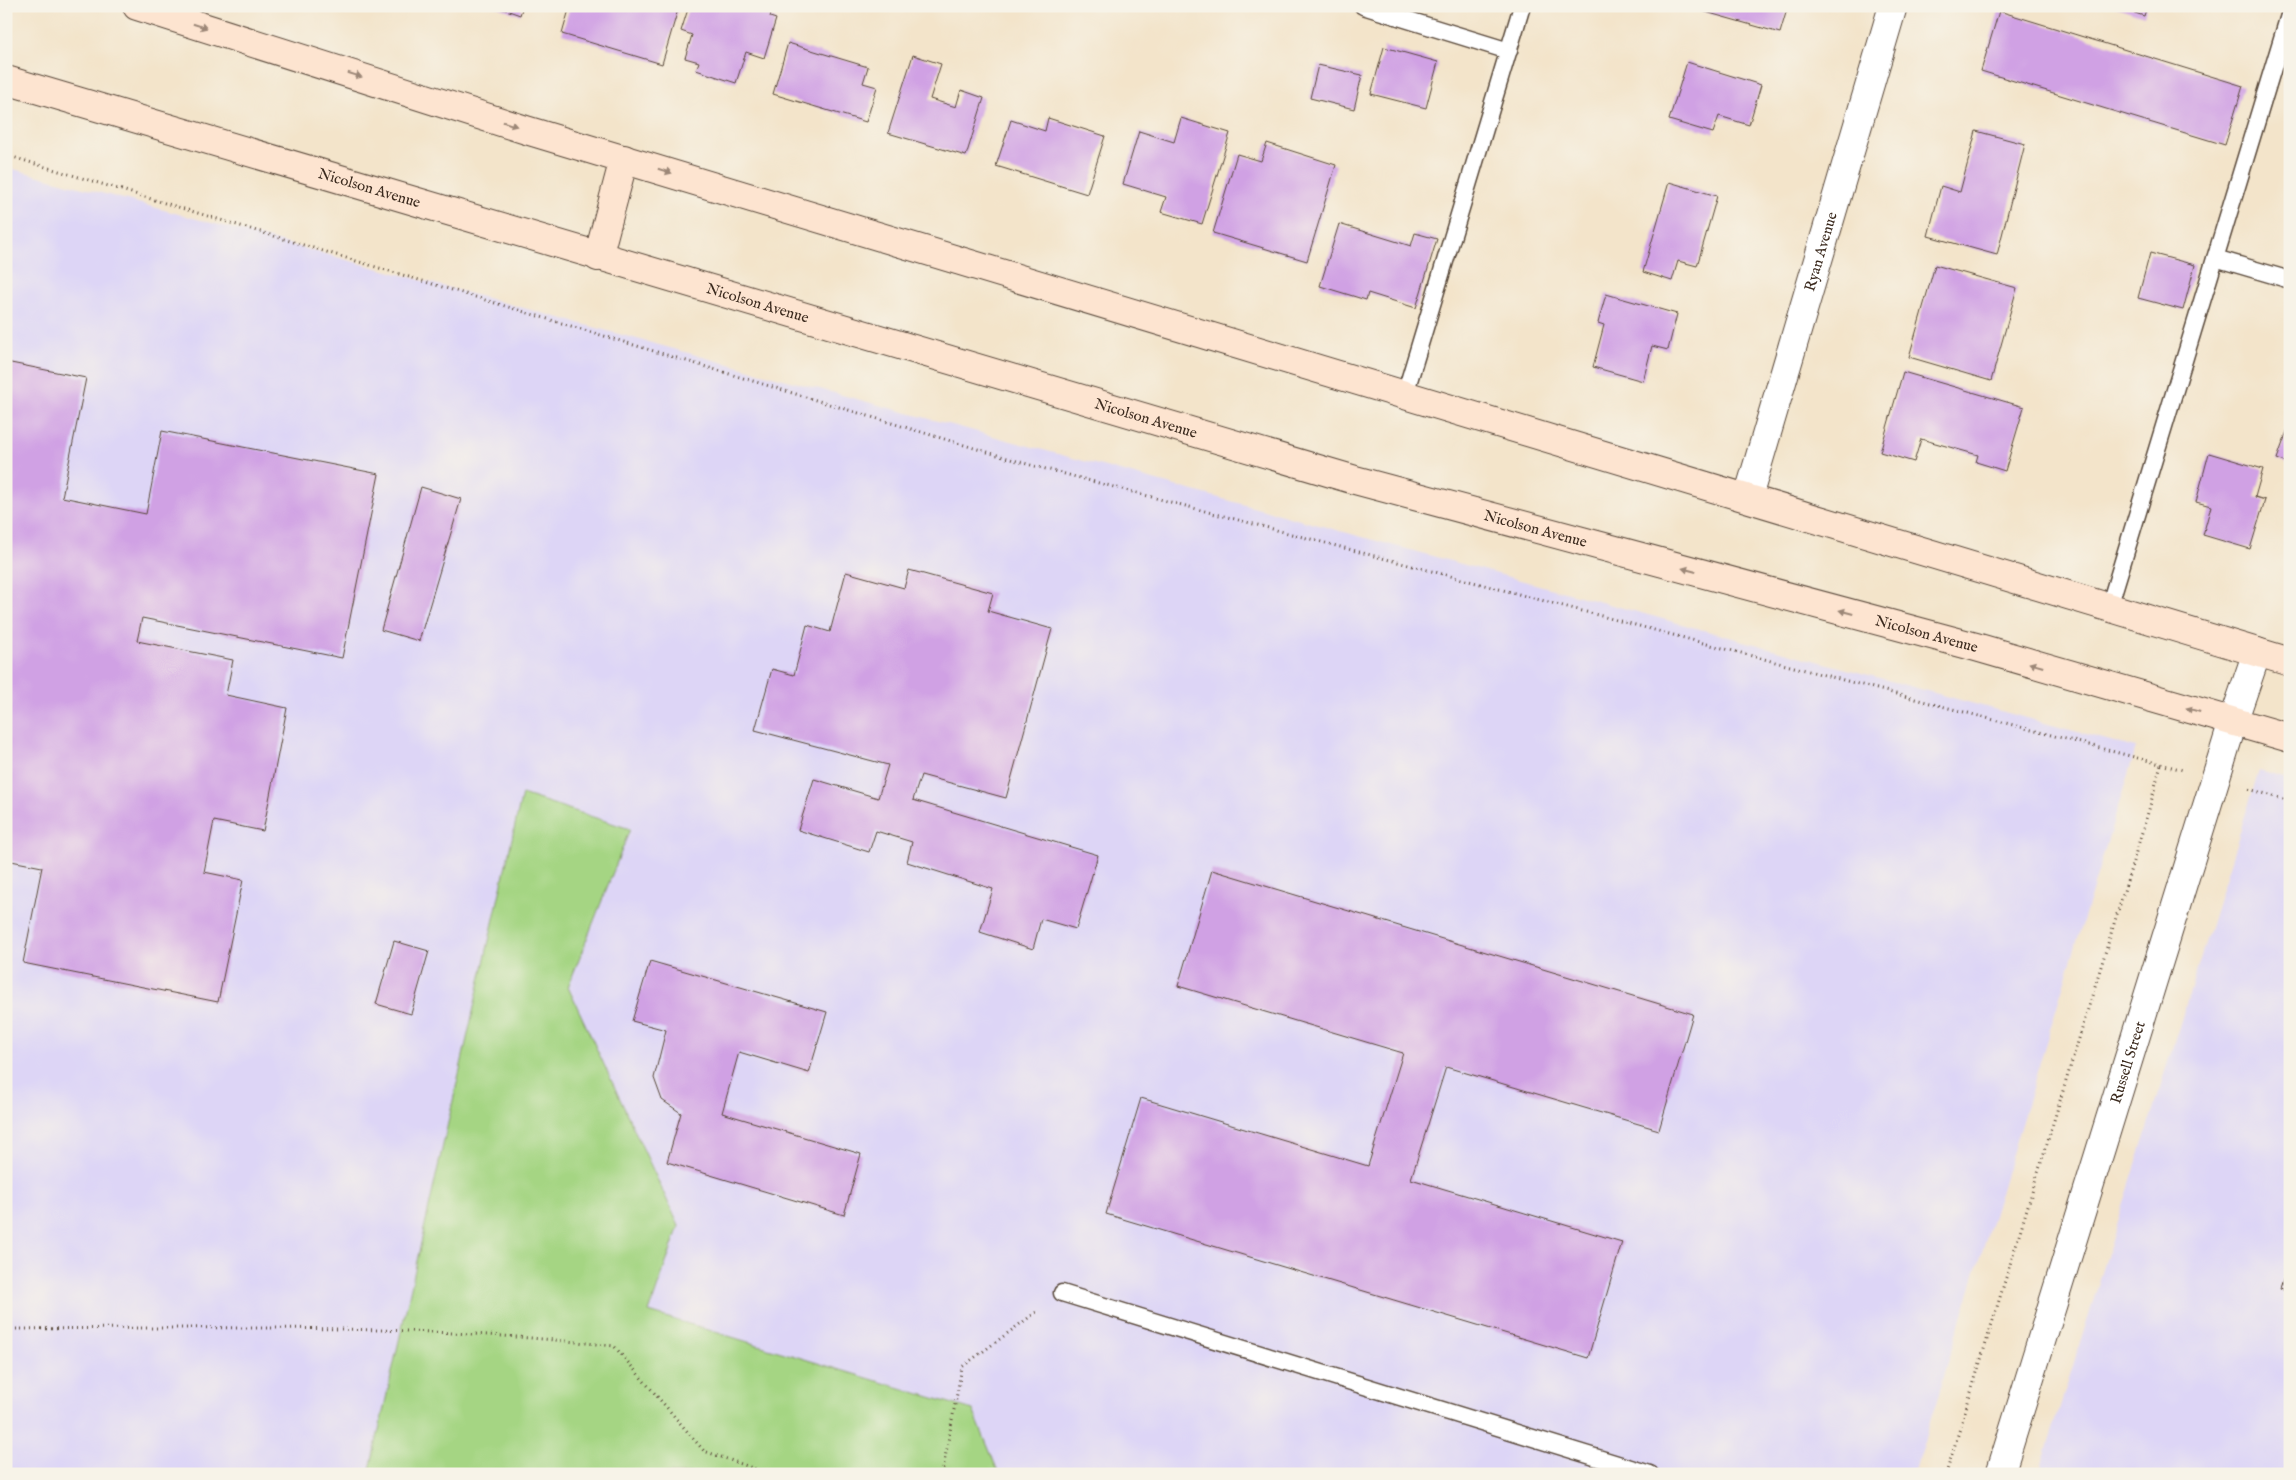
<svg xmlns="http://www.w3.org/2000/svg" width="2296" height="1480" font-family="'IM FELL English',serif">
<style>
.built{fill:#ddd5f6}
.green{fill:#a5d583;stroke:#708050}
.building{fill:#d0a1e4}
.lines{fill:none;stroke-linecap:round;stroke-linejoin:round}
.service-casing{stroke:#574638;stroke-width:19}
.minor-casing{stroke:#574638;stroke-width:30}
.secondary-casing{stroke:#574638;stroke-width:30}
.path{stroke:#574638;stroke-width:3;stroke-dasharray:1 4;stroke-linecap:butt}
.service{stroke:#fff;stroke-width:16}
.minor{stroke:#fff;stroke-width:28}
.secondary{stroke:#fde4d0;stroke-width:28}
.oneway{fill:#9c8777}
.labels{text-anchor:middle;stroke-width:4.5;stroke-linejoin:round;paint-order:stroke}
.street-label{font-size:15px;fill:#3b2a1e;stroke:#f7f3e8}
</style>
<rect width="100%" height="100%" fill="#f7f3e8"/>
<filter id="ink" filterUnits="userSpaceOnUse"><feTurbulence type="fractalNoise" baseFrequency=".02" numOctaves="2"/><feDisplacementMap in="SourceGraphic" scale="10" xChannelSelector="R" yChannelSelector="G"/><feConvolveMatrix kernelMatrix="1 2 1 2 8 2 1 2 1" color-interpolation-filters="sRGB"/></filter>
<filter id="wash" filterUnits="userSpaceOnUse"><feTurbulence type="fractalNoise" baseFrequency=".0096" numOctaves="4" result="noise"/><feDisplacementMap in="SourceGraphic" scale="20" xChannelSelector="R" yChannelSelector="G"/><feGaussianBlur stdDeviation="1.12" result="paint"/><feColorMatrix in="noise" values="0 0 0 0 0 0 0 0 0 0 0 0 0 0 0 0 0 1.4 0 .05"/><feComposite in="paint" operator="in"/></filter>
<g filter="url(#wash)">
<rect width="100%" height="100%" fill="#f3e4ca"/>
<!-- built -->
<path class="built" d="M6,167L2136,748L1914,1474H999L973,1410L649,1312L679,1226L568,987L630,829L522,794L369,1474H6Z
M2259,771L2290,780V1474H2039Z"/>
<!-- green -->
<path class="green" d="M522,794L630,829L568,987L679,1226L649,1312L973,1410L999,1474H369Z"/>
<g id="blocks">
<!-- building -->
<path class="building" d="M495,6H523L520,15Z
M570,6H679L662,64L562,34Z
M689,6H774L770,17L776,19L764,58L746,52L736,83L696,70L699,62L685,58L692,35L681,31Z
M1695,6H1788L1780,33L1695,9Z
M2114,6H2147L2144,16Z
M1999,11L2243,86L2225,145L1981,71Z
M788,43L868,67L863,83L877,87L866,122L773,94Z
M1384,47L1438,62L1426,108L1371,94Z
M913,55L941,64L930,99L956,107L961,90L984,98L966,156L888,133Z
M1687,62L1761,85L1749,125L1719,116L1713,133L1669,120Z
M1318,65L1362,75L1354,109L1310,98Z
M1048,118L1105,136L1087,194L996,166L1011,120L1045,131Z
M1181,118L1230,133L1202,224L1161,212L1166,197L1123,184L1139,131L1174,142Z
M1976,131L2025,144L1997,255L1928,236L1941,186L1960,192Z
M1267,143L1336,165L1307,261L1213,233L1237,154L1261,161Z
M1669,182L1717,196L1697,266L1678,261L1672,281L1643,272Z
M1339,224L1411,246L1415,233L1437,239L1416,308L1368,293L1366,300L1320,286Z
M2150,253L2195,265L2183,310L2138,298Z
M1935,265L2017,288L1991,381L1909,357Z
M1606,294L1677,314L1668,350L1652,346L1643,381L1593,367L1604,325L1598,323Z
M6,362L86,378L62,497L146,514L162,431L379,474L342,658L142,618L137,641L233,660L226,695L287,708L263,831L214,821L204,872L243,880L218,1002L23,963L42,867L6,860Z
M1903,372L2024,407L2005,471L1976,462L1978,455L1921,439L1914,462L1880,452Z
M2290,423V464L2277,459Z
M2209,453L2263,469L2255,497L2265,500L2250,549L2203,535L2211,506L2196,502Z
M421,487L461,499L419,641L381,630Z
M909,570L993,593L988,611L1052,629L1006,798L921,775L913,800L1098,855L1076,929L1041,919L1033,949L980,932L993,889L907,862L912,842L876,831L869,852L798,830L814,779L878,798L888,765L755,730L772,669L794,675L807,625L830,632L846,572L904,588Z
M1212,870L1693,1014L1659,1130L1446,1067L1411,1179L1622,1242L1588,1358L1106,1214L1141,1098L1368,1166L1403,1053L1178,986Z
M394,941L429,951L411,1014L376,1004Z
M650,961L827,1012L809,1073L739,1052L722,1113L861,1154L844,1215L667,1162L681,1113L662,1100L654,1078L666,1030L632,1021Z
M2289,1263H2290V1292L2280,1289Z"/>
</g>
</g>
<g filter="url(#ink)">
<use href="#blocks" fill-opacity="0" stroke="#574638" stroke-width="1"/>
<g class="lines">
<defs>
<path id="service" d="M1363,6L1509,51
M2215,258L2290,280
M1405,394L1522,6
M2109,607L2290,12
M1062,1293L1650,1474"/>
<g id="minor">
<path id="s1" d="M1748,497L1893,6"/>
<path id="s2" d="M2000,1474L2233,722L2257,652"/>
</g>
<g id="secondary">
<path d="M137,6L526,130L2290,662"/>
<path id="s3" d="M6,80L1355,480L1976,647L2290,738"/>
<path d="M598,257L624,159"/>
</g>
</defs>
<!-- service casing -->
<use href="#service" class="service-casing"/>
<!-- minor casing -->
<use href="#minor" class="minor-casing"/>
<!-- secondary casing -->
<use href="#secondary" class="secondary-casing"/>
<!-- path -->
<path class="path" d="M6,155L1027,464L2183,770
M2249,789L2290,801
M6,1329C209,1328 412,1323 614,1346L704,1451L770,1474
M942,1474L962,1367L1039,1310
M1946,1474L2150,806L2161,764"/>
<!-- service -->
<use href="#service" class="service"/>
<!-- minor -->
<use href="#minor" class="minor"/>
<!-- secondary -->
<use href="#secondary" class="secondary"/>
</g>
<!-- one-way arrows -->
<defs><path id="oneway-solid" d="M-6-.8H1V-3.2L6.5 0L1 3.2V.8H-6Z" transform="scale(1.25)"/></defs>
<g class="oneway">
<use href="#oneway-solid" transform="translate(200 26) rotate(18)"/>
<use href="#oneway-solid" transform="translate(355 75) rotate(18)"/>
<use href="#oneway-solid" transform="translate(510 124) rotate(18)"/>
<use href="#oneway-solid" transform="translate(665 171) rotate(17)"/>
<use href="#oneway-solid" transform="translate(1689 570) rotate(-165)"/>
<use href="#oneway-solid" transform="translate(1846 612) rotate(-165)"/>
<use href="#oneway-solid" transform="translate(2036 665) rotate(-164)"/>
<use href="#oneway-solid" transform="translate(2193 710) rotate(-164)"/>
</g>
</g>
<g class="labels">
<!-- street labels -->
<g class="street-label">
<text dy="5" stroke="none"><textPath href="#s3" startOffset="379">Nicolson Avenue</textPath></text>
<text dy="5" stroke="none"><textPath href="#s1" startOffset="256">Ryan Avenue</textPath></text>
<text dy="5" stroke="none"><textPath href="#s3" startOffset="784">Nicolson Avenue</textPath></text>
<text dy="5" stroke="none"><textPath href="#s3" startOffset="1189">Nicolson Avenue</textPath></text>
<text dy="5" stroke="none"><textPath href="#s3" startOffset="1594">Nicolson Avenue</textPath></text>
<text dy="5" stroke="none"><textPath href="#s3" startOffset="1999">Nicolson Avenue</textPath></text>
<text dy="5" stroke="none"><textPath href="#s2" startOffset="431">Russell Street</textPath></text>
</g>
</g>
<!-- margin -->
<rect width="2296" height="1480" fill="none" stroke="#f7f3e8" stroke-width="25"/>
</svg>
